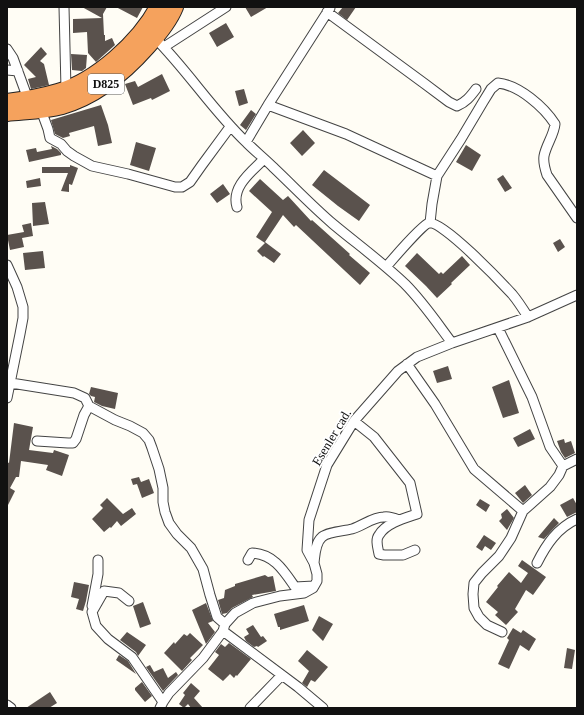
<svg xmlns="http://www.w3.org/2000/svg" width="584" height="715" font-family="Georgia,serif">
<style>
.building{fill:#5a524d}
.lines{fill:none;stroke-linecap:round;stroke-linejoin:round}
.street-casing{stroke:#444;stroke-width:11}
.highway-casing{stroke:#222;stroke-width:18}
.street{stroke:#fff;stroke-width:9}
.highway{stroke:#f5a25d;stroke-width:16}
.labels{text-anchor:middle;stroke-width:4;stroke-linejoin:round;paint-order:stroke}
.shield{fill:#fff;stroke:#585858;stroke-width:1}
.shield-label{font-size:12px;font-weight:bold;fill:#111}
.street-label{font-size:13px;fill:#111;stroke:#fff}
</style>
<rect width="100%" height="100%" fill="#fffdf5"/>
<!-- building -->
<path class="building" d="M82,7H107L103,14L104,35H105V41L112,38L115,45L96,62L88,53L87,32L73,33V19L102,18Z
M116,7H143L137,18Z
M245,7H268L251,17Z
M343,7H356L347,20L338,13Z
M226,23L234,37L217,47L209,33Z
M41,47L47,54L40,61L44,64L49,85L31,89L28,79L36,77L24,65Z
M71,54L87,55L86,68L82,71L72,70Z
M162,74L170,91L152,100L151,98L133,105L125,84L135,81L138,87Z
M244,89L248,103L239,106L235,91Z
M101,105L108,125L112,143L98,146L94,126L69,133L70,136L63,138L55,134L51,120Z
M251,110L256,114L246,130L240,125Z
M303,130L315,143L302,156L290,143Z
M136,142L156,148L149,171L130,165Z
M466,145L481,155L472,171L456,162Z
M51,146L57,149L61,153V155L29,162L26,150L36,148L37,152L52,149Z
M70,165L78,168L72,185L69,184V192L61,191L68,173H42V167H70Z
M324,170L370,205L359,221L338,206L312,185Z
M503,175L512,188L505,192L497,179Z
M40,178L41,186L27,188L26,181Z
M260,179L283,200L288,196L311,221L312,220L350,254L349,255L370,273L360,285L296,225L294,227L283,215L265,242L281,254L274,263L264,256L263,257L257,251L265,243L256,237L272,212L249,191Z
M223,184L230,194L217,203L210,194Z
M45,202L49,224L33,226L32,203Z
M31,223L33,236L22,238L24,247L10,250L7,235L24,232L22,225Z
M560,239L565,247L558,252L553,243Z
M43,251L45,268L25,270L23,253Z
M417,253L439,274L441,272L443,274L462,256L470,265L451,283L452,284L437,298L426,286L405,266Z
M448,366L452,379L437,383L433,371Z
M509,380L519,413L503,418L492,387Z
M91,387L118,393L115,409L102,406L94,402L95,397L91,396L89,394Z
M14,423L33,427L29,450L53,453L54,450L69,455L62,476L46,470L48,465L21,461L19,477H16L10,488L15,491L7,507V462L9,463Z
M530,429L535,439L518,447L513,438Z
M564,439L565,443L571,441L575,453L565,458L561,452L557,441Z
M139,477L141,482L149,479L154,493L142,498L137,484L133,485L131,479Z
M525,485L532,495L523,503L515,493Z
M107,498L123,514L132,508L136,514L121,526L117,521L111,528L110,527L104,532L92,519L103,508L100,505Z
M573,498L577,505V512L567,517L560,505Z
M480,499L490,505L486,512L476,505Z
M507,509L514,518L507,530L499,521L502,518L501,514Z
M554,518L559,523L554,528L544,539L538,537Z
M484,535L496,543L491,550L485,546L482,551L476,547Z
M522,560L546,577L533,595L526,590L515,609L518,612L506,625L495,615L498,612L486,602L498,587L497,586L509,572L521,583L528,573L518,566Z
M265,575L268,577L273,576L276,591L252,595L253,597L232,608L227,613L222,614L218,600L224,598L225,590L235,586V584Z
M74,582L89,585L86,601L83,611L76,609L79,599L71,597Z
M143,602L151,624L140,628L133,606Z
M206,603L213,621L208,623L215,632L206,644L192,610Z
M304,605L309,621L280,630V627H278L274,614Z
M319,616L333,624L323,641L312,630Z
M253,625L261,637L263,636L267,641L258,647L257,646L254,647L246,641L244,637L249,634L246,629Z
M513,628L521,633L523,630L536,639L529,651L520,645L509,669L498,664L509,640L507,638Z
M127,632L146,645L138,656L136,652L120,640Z
M190,633L203,645L190,658L192,660L182,671L164,653L174,642L175,644L184,634L187,636Z
M229,643L251,659L237,676L236,675L234,678L230,674L223,681L208,669L219,655L215,652L221,644L225,647Z
M567,648L575,650L572,669L564,668Z
M307,650L328,667L315,682L311,680L307,687L302,683L309,671L298,661Z
M119,655L128,661L136,674L116,660Z
M150,665L154,672L163,668L168,678L176,672L178,675L163,691L146,667Z
M142,682L152,696L145,702L135,690V688Z
M191,683L200,691L194,698L203,708H191L188,704L184,708L179,704L185,695L183,693Z
M50,692L57,703L49,708H26Z"/>
<g class="lines">
<defs>
<path id="street" d="M64,7L66,89
M327,12L425,84L449,102L457,106C466,102 470,97 476,89
M155,38C188,71 213,111 247,143C255,151 265,159 274,168C293,186 312,206 333,224C357,244 382,262 405,284C423,302 437,323 452,343
M164,47L226,7
M7,49L13,58L28,99
M7,70L18,71
M268,105L346,134L437,176
M41,110L48,129L50,138L61,144L67,151L74,156L92,166L128,174L175,187H182L190,182L202,165L230,127
M246,142L268,105L330,8
M237,207C231,187 251,172 264,159
M430,223L432,204L437,176L461,139L483,102L491,89L498,83C519,85 544,107 555,124C554,135 546,145 544,156C543,162 545,169 547,175L577,218
M7,265L17,287L23,307V318L20,334L7,398
M386,267C392,260 423,224 429,223C442,220 501,282 512,294C518,301 523,309 528,317
M498,328L532,397L550,447L563,466
M407,364L435,404L474,469L523,511
M11,383L74,393L85,398L89,406L115,420L130,426L143,433L149,440L152,448L159,469L163,488V502L165,512L169,523L177,534L191,548L203,569L210,595L217,617L225,624
M354,421L374,437L410,483L417,514C405,518 386,523 379,535C375,540 378,548 379,554L384,555H403L415,550
M37,441L68,443H73L76,439L84,415L89,406
M248,560L252,553C274,554 284,571 295,587L314,586
M314,563C315,555 315,543 322,537C327,532 344,531 352,529C363,526 372,517 384,517C389,516 394,518 399,520
M537,563C546,545 557,528 577,519
M129,601L119,593L104,591L92,612L96,626L108,639L132,657L163,702
M92,606L98,574V560
M223,631L298,687L323,708
M502,632L487,625L479,617L474,608L473,594L474,583L482,573L499,556L511,538L523,511L550,487L559,475L563,466L577,459
M7,705L11,708
M160,708L163,702L169,693L203,658L223,631L225,624L235,613L253,603L280,596L304,593L313,588L317,581V574L314,563L307,550L309,520L327,465L354,421L398,371L417,357L452,343L528,317L577,295
M250,708L282,675"/>
<path id="highway" d="M7,102C24,100 41,97 58,92C96,81 139,42 158,7
M7,113C25,111 44,111 62,106C96,96 124,73 147,47C158,35 169,22 175,7"/>
</defs>
<!-- street casing -->
<use href="#street" class="street-casing"/>
<!-- highway casing -->
<use href="#highway" class="highway-casing"/>
<!-- street -->
<use href="#street" class="street"/>
<!-- highway -->
<use href="#highway" class="highway"/>
</g>
<g class="labels">
<!-- shield labels -->
<rect class="shield" x="88" y="74" width="36" height="20" rx="3"/>
<g class="shield-label">
<text x="106" y="88">D825</text>
</g>
<!-- street labels -->
<g class="street-label">
<text transform="translate(331 437) rotate(-59)" y="5">Esenler cad.</text>
</g>
</g>
<!-- border -->
<rect width="584" height="715" fill="none" stroke="#111111" stroke-width="16"/>
</svg>
